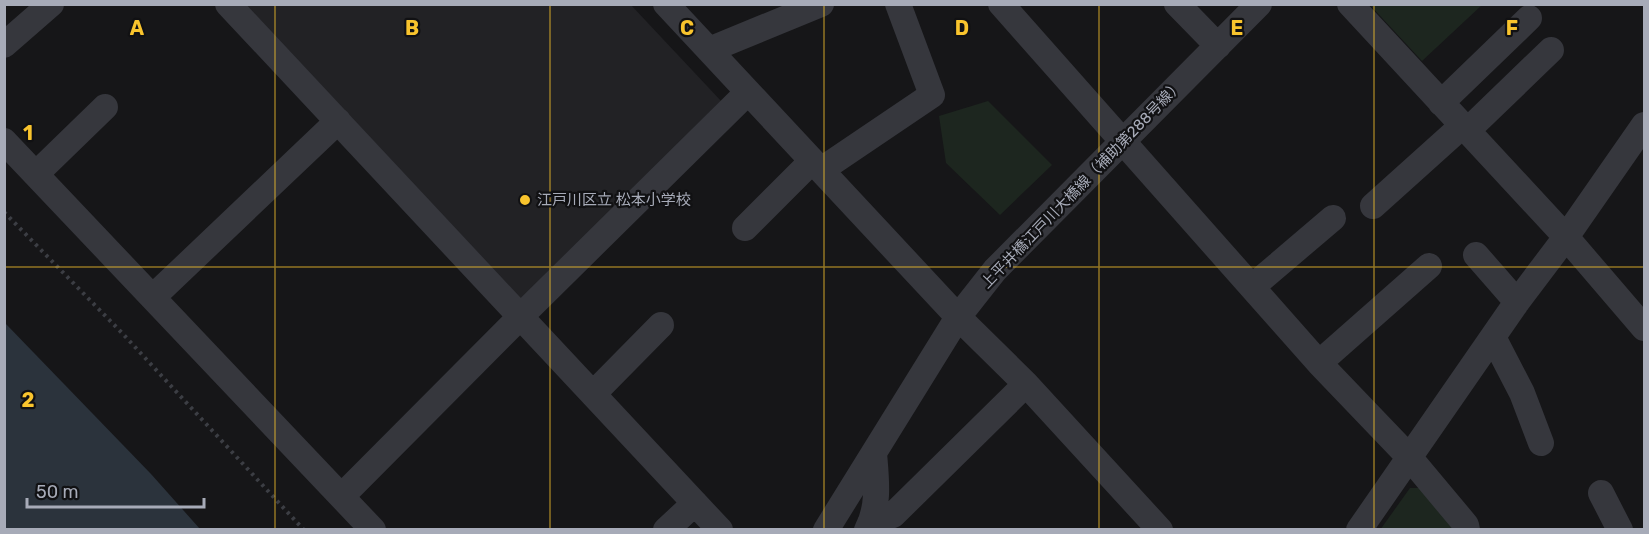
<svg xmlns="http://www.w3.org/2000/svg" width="1649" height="534" font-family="Rubik,'Noto Sans JP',sans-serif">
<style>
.built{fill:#222225}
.green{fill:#1d261f}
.water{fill:#2b333c}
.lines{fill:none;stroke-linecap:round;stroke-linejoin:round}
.path{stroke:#3c3e44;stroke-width:4;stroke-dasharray:3 4.5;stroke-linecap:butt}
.minor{stroke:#36373d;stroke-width:26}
.grid{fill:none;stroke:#f9c42d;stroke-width:1.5;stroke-opacity:0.55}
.poi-dot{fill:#f9c42d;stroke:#111113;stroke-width:2}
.labels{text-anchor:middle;stroke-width:4.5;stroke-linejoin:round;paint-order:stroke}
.street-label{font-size:15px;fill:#a7abb8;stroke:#111113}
.poi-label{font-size:15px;fill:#a7abb8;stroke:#111113;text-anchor:start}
.grid-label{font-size:20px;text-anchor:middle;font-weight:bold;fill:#f9c42d;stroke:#111113;stroke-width:4.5;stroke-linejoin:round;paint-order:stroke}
</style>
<rect width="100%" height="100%" fill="#161618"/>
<!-- built -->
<path class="built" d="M242,5H631L722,102L527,299L517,298Z"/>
<!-- green -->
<path class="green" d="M1370,5H1482L1422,61Z
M988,101L1052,165L1000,215L946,163L939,116Z
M1410,488H1420L1457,530H1380Z"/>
<!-- water -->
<path class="water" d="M5,323L151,474L200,529H5Z"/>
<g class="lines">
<!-- path -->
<path class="path" d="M4,212L123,334L304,530"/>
<!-- minor -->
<path class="minor" d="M228,4L720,530
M666,4L958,317L1026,384L1160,530
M1001,4L1319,363L1410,458L1466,525L1467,530
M1177,4L1218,46
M1350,4L1566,237L1644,328
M4,45L51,4
M709,50L821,4
M1441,103L1529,18
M1467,131L1551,50
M4,141L373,530
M821,170L932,95L898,4
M36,174L105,107
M1373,206L1462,126
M745,228L812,161
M1476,255L1517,302
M1252,287L1333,218
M153,297L338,121
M1493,337L1522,393L1541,443
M1319,363L1429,266
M593,394L661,325
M1601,493L1620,530
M342,496L521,316L747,93
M870,523L893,515L1026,384
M666,530L695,503
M826,530L958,317L995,270L1259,4
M867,530C880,506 876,478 874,453
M1359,530L1517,302L1566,237L1644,125"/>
</g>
<!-- grid -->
<path class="grid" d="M275,4V530M550,4V530M824,4V530M1099,4V530M1374,4V530M4,267H1644"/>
<!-- markers -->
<circle class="poi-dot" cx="525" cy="200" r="6"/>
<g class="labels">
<!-- street labels -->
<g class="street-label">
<text transform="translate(1082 184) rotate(-46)" y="5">上平井橋江戸川大橋線（補助第288号線）</text>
</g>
<!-- poi labels -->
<g class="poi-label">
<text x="537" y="205">江戸川区立 松本小学校</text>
</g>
</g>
<g class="grid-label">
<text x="137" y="35">A</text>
<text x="412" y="35">B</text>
<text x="687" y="35">C</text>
<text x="962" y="35">D</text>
<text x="1237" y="35">E</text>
<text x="1512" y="35">F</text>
<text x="28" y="140">1</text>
<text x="28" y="407">2</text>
</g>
<!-- border -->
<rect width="1649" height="534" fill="none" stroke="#a7abb8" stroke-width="12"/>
<!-- scale -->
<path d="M27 498v9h177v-9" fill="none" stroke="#a7abb8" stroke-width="3"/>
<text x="36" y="498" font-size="18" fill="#a7abb8" stroke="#111113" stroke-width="4.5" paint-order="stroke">50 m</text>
</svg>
